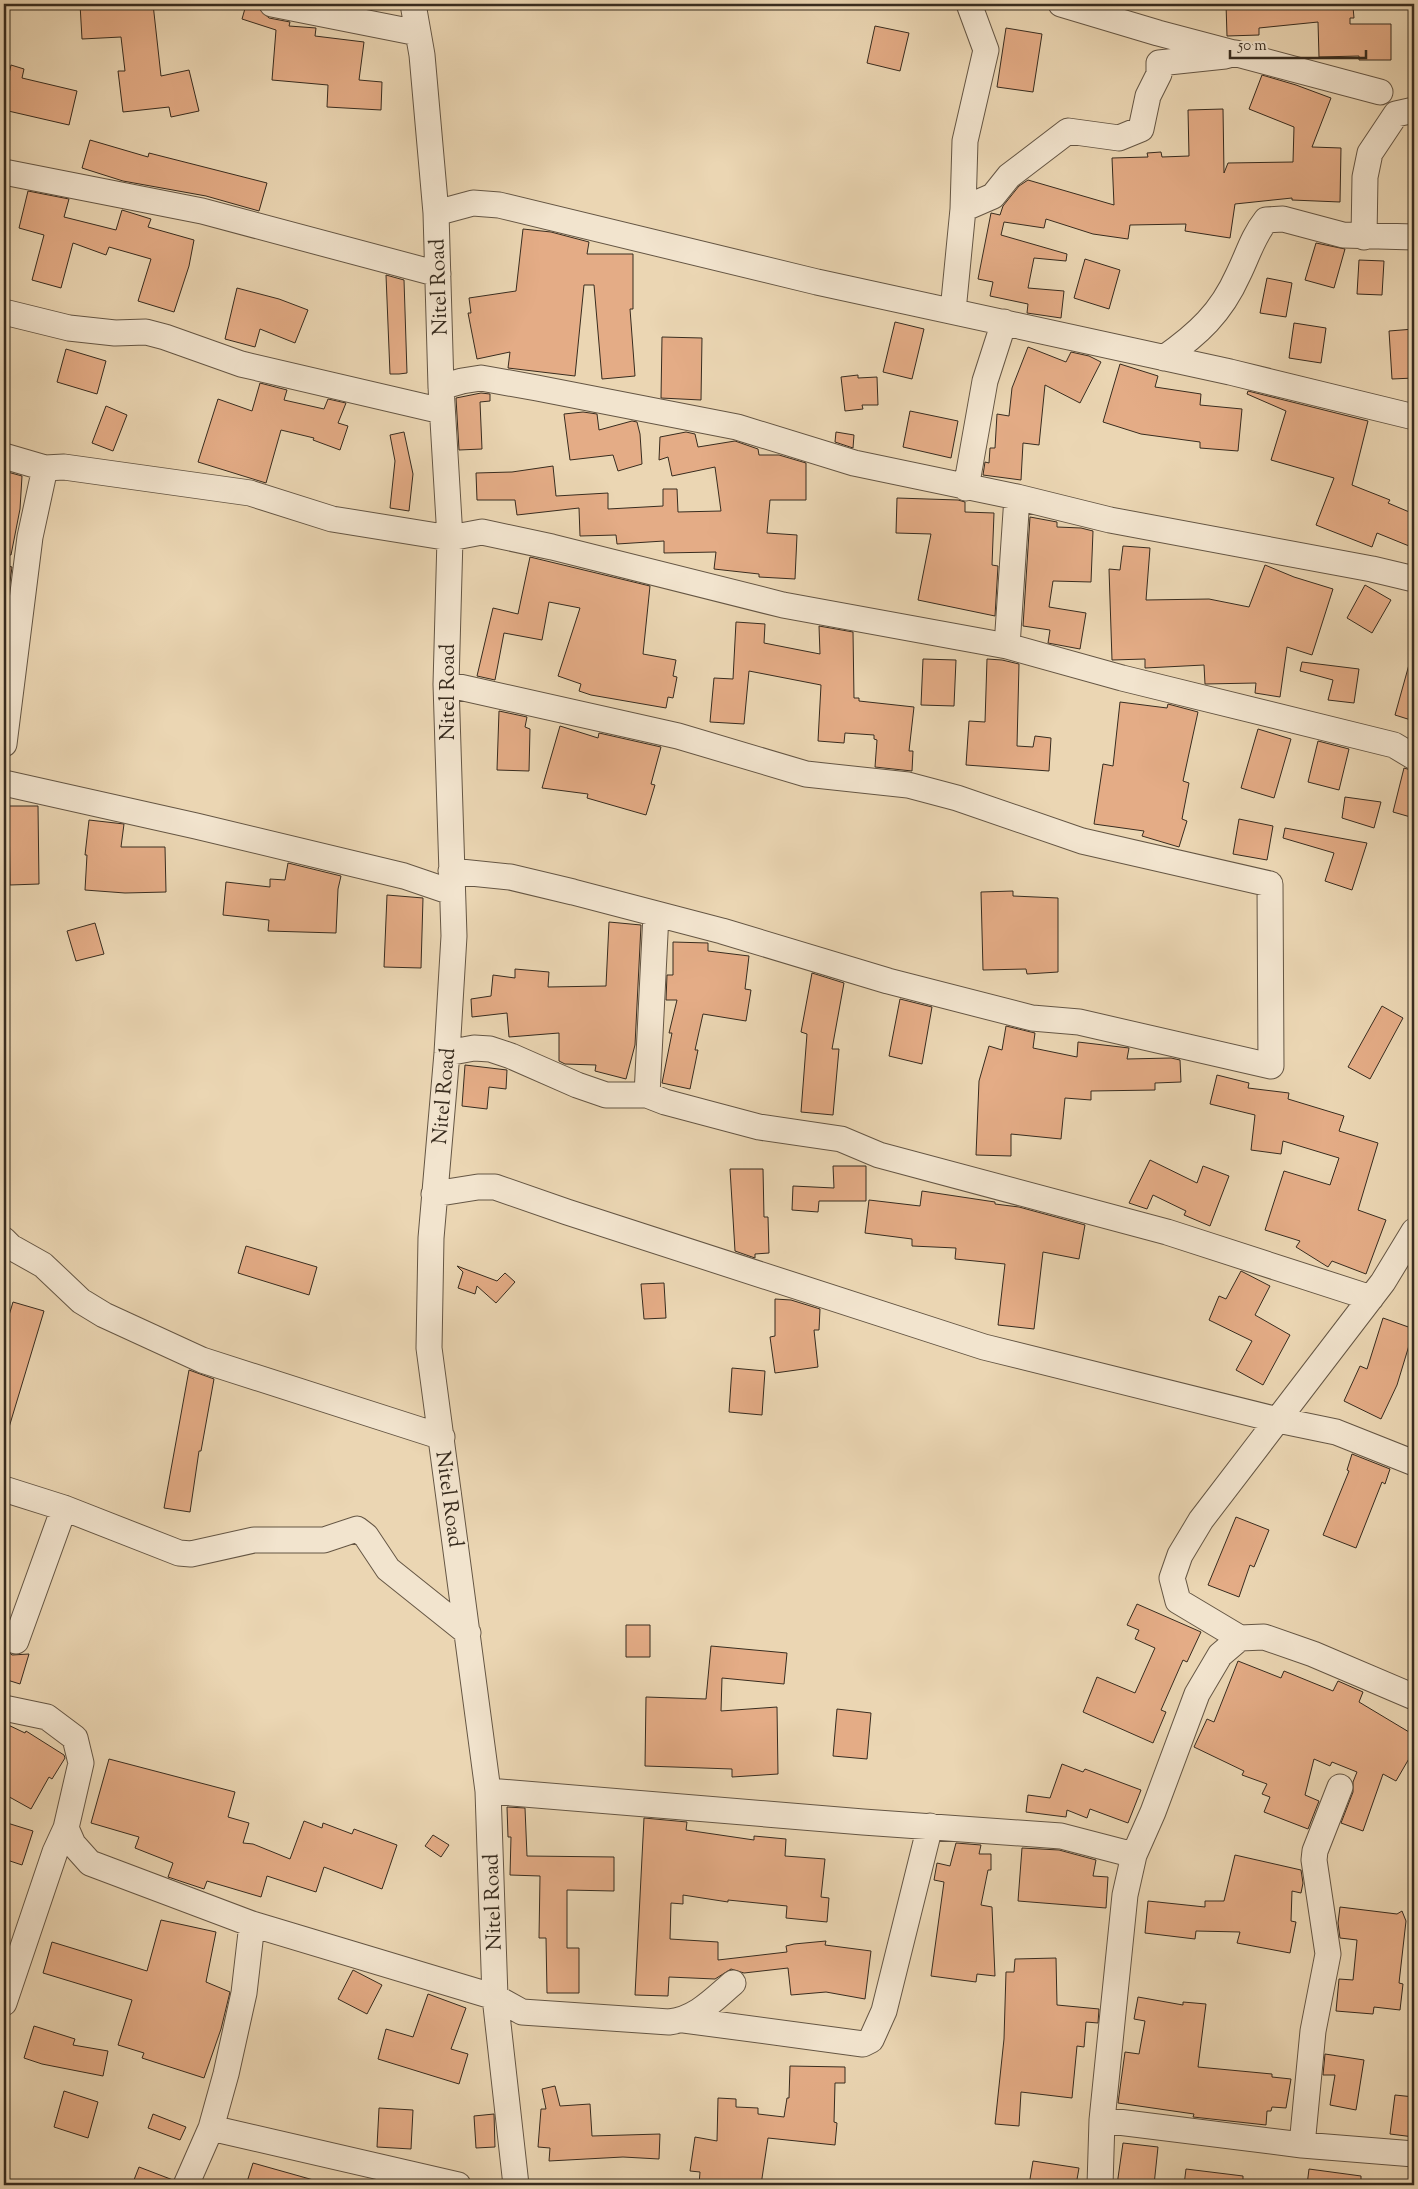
<svg xmlns="http://www.w3.org/2000/svg" width="1418" height="2189" font-family="'Sorts Mill Goudy',serif">
<style>
.building{fill:#e4ac86;stroke:#382c1f}
.lines{fill:none;stroke-linecap:round;stroke-linejoin:round}
.minor-casing{stroke:#655644;stroke-width:27}
.minor{stroke:#f2e4ce;stroke-width:25}
.labels{text-anchor:middle;stroke-width:5;stroke-linejoin:round;paint-order:stroke}
.street-label{font-size:21px;fill:#382c1f;stroke:#f2e4ce}
</style>
<rect width="100%" height="100%" fill="#ebd6b3"/>
<filter id="stains"><feTurbulence type="fractalNoise" baseFrequency=".004" numOctaves="4"/><feColorMatrix values="0 0 0 0 .2 0 0 0 0 .09 0 0 0 0 .02 0 0 0 .5 -.17"/></filter>
<radialGradient id="worn" r=".72"><stop offset=".6" stop-color="#630" stop-opacity="0"/><stop offset="1" stop-color="#630" stop-opacity=".3"/></radialGradient>
<!-- building -->
<path class="building" d="M80,4H153L161,76L189,70L199,111L171,117L169,107L123,112L118,71H125L121,37L82,39Z
M1226,4H1292V9L1353,7L1354,18H1350V24H1391V60H1359V56L1319,57L1318,22L1259,28V35L1227,36Z
M246,5L259,9L269,18L290,22L289,26L316,28L315,36L364,42L359,80L382,82L381,110L327,107L328,85L272,80L276,30L242,19Z
M875,26L909,33L900,71L867,63Z
M1006,28L1042,34L1033,92L997,87Z
M11,65L24,69L22,78L77,91L69,125L4,110V96Z
M1262,75L1296,85L1331,98L1312,147L1341,148L1340,202L1292,200V198L1235,204L1230,238L1185,231L1186,224L1130,225L1128,239L1093,234L1046,219L1044,228L1004,222L1001,235L1067,254L1066,261L1034,258L1028,288L1064,291L1061,318L1027,313L1028,304L990,296L993,282L978,279L991,213L1000,215L1003,206L1019,186L1028,180L1114,205L1112,158L1148,157L1147,153L1161,152L1162,157L1189,156L1188,110L1223,109L1224,173L1228,163L1293,162L1294,127L1249,109Z
M90,140L148,157L149,153L267,183L259,211L206,196L123,181L82,168Z
M28,191L69,199L64,217L116,230L122,210L151,219L148,227L194,240L189,266L174,312L138,301L151,259L109,247L106,255L73,243L61,288L32,280L44,235L19,228Z
M523,229L551,232L589,242L587,254H633V309H630L635,376L602,379L594,285H584L575,376L508,368L510,352L477,359L468,313H471L469,298L516,291Z
M1316,243L1345,249L1334,288L1305,280Z
M1085,259L1120,270L1109,309L1074,298Z
M1359,260L1384,261L1382,295L1357,294Z
M386,275L404,280L407,373L399,374H390Z
M1267,278L1292,283L1286,317L1260,313Z
M237,288L279,299L308,310L295,343L260,329L255,347L225,339Z
M895,322L924,329L912,379L883,372Z
M1294,323L1326,328L1321,363L1289,358Z
M1414,329V378L1392,379L1389,331Z
M662,337L702,338L701,400L661,398Z
M1028,347L1066,362L1071,352L1089,356L1101,362L1080,403L1045,385L1039,445L1023,443L1021,480L983,475L985,462L989,463L990,448H995L997,414L1009,416L1012,388Z
M66,349L106,361L97,394L57,382Z
M1120,364L1158,376L1155,387L1201,394L1200,405L1242,409L1238,451L1200,448V442L1141,434L1103,422Z
M858,375V378L877,377L878,405H862L863,409L845,411L841,377Z
M260,383L287,390L284,400L324,409L328,399L346,403L338,423L348,426L340,450L313,440L314,438L281,430L266,483L198,462L218,399L252,411Z
M1248,391L1368,421L1352,485L1390,500L1388,503L1414,514V548L1377,533L1372,547L1316,525L1334,478L1271,460L1286,411L1247,394Z
M481,393L490,394V401L480,402L482,449L459,450L456,398Z
M106,406L127,415L113,451L92,443Z
M910,411L958,421L951,458L903,447Z
M583,412L597,414L599,430L632,421L637,422L640,434L642,464L618,471L613,455L570,460L564,414Z
M404,432L413,474L409,511L390,508L395,461L390,435Z
M686,432L695,434L698,447L735,441L758,449L759,455H779L806,463V500H770L767,533L797,535L795,579L759,577V574L714,569L716,552L664,553V541L617,544L616,535L580,536L579,508L517,515L515,500H477L476,473L512,472L553,466L556,496L608,493V509L663,506V489H677L678,512L721,511L715,467L672,476L668,457L659,460L660,437Z
M836,432L854,435L853,448L835,442Z
M4,471L22,476L20,509L11,555L4,554Z
M897,498L958,500L965,502V512L994,513L992,565L998,566L995,616L918,600L931,534L896,533Z
M1030,517L1057,522V527L1081,528L1093,531L1091,582L1053,581L1049,607L1086,613L1080,649L1048,643L1050,630L1023,626Z
M1123,546L1150,548L1146,600L1209,599L1249,607L1265,565L1294,577L1333,589L1312,655L1287,647L1280,697L1255,693L1256,683L1205,684L1204,665L1145,668V659L1112,660L1109,569L1120,570Z
M530,557L650,586L643,654L676,660L673,676L677,677L673,698L668,697L666,708L591,695L579,691L581,684L558,676L580,608L549,602L542,640L504,633L495,680L477,676L493,608L518,614Z
M4,565L12,567L4,625Z
M1365,585L1391,600L1372,633L1347,618Z
M736,622L765,624L764,643L820,654L819,626L853,632L854,698H859V701L914,707L909,751H913L912,771L875,767L877,740L874,739V735L845,733L844,743L818,741L821,685L749,671L744,724L710,722L714,678L733,679Z
M923,659L956,660L954,706L921,705Z
M987,659L1002,660L1019,664L1017,746L1033,747L1035,736L1051,738L1049,771L966,765L969,721L985,722Z
M1410,661L1414,662V721L1395,715Z
M1302,662L1359,669L1354,703L1328,700L1333,680L1300,671Z
M1120,702L1167,708L1168,704L1198,712L1183,781L1189,783L1182,819L1187,821L1179,847L1142,836L1144,831L1094,824L1103,764L1113,766Z
M499,711L527,717L525,727L530,729L529,771L497,770Z
M560,726L598,738L599,733L661,747L651,784L655,785L646,815L587,798L588,794L542,788Z
M1258,729L1291,739L1274,798L1241,788Z
M1318,741L1349,749L1339,790L1308,782Z
M1404,768L1414,771V818L1393,812Z
M1345,797L1381,802L1374,828L1342,818Z
M9,806H38L39,884L10,885Z
M1239,819L1273,826L1267,860L1233,854Z
M89,820L124,824L121,847H165L166,892L125,893L85,890L87,855H85Z
M1285,828L1367,843L1352,890L1325,881L1334,853L1283,838Z
M288,863L341,876L338,889L336,933L268,931L269,920L223,915L226,882L270,887V879L285,880Z
M1013,891V896L1058,898V972L1027,974L1026,969L983,970L981,892Z
M387,895L423,898L421,968L384,967Z
M609,922L641,925L635,1045L626,1079L595,1071L596,1065L565,1064L559,1061V1033L509,1037L507,1013L472,1017L471,999L491,996L493,975L515,978V969L549,972L548,987L606,986Z
M95,923L104,954L76,961L67,931Z
M673,942L708,943V951L749,956L745,989L751,990L746,1021L703,1014L695,1050H698L690,1089L662,1083L672,1033H669L677,1000H666L667,975H673Z
M812,973L844,983L832,1049H839L833,1115L801,1112L807,1034L801,1032Z
M900,999L932,1007L922,1064L889,1056Z
M1382,1006L1403,1018L1370,1079L1348,1067Z
M1006,1026L1035,1033L1033,1048L1077,1057L1078,1042L1129,1048L1127,1059L1171,1058L1180,1060L1181,1082L1155,1083V1090L1091,1091V1100L1065,1098L1061,1139L1011,1134V1156L976,1155L979,1081L989,1046L1002,1050Z
M465,1065L507,1070L506,1089L489,1087L487,1109L462,1106Z
M1217,1075L1249,1083L1248,1088L1289,1093L1288,1099L1344,1116L1339,1131L1378,1143L1358,1210L1386,1220L1366,1274L1332,1261L1328,1267L1296,1247L1300,1241L1265,1230L1284,1171L1330,1185L1339,1158L1283,1141L1281,1154L1251,1150L1255,1115L1210,1104Z
M1150,1160L1197,1183L1203,1166L1229,1176L1210,1226L1184,1215L1186,1211L1153,1195L1147,1209L1129,1203Z
M833,1166H866V1201H819L818,1212L792,1210L793,1186L834,1188Z
M730,1169H763L764,1217H768L769,1253L755,1254V1258L735,1251Z
M922,1191L995,1202V1204L1019,1207L1085,1225L1079,1259L1043,1252L1034,1329L998,1325L1005,1264L955,1259L956,1248L912,1246V1239L865,1233L869,1200L920,1206Z
M246,1246L317,1267L309,1295L238,1273Z
M457,1266L497,1281L505,1273L515,1282L496,1303L477,1286L475,1294L458,1288L463,1272Z
M1241,1271L1270,1286L1255,1315L1290,1335L1263,1385L1236,1370L1252,1341L1209,1320L1219,1296L1226,1299Z
M664,1283L666,1318L644,1319L641,1284Z
M775,1299L791,1300L820,1309L819,1330H814L818,1367L775,1373L770,1337L775,1336Z
M13,1302L44,1311L7,1434L4,1433V1332Z
M1383,1318L1414,1329L1397,1385L1381,1419L1344,1401L1360,1366L1367,1369Z
M732,1368L765,1371L762,1415L729,1412Z
M189,1370L214,1379L201,1451H199L190,1512L164,1508Z
M1352,1454L1390,1469L1385,1484L1382,1482L1356,1548L1323,1535L1349,1471L1347,1470Z
M1236,1517L1269,1530L1254,1567L1250,1565L1239,1597L1208,1585Z
M1137,1604L1201,1632L1187,1662L1183,1660L1161,1710L1166,1712L1153,1743L1083,1712L1097,1677L1135,1693L1155,1648L1135,1639L1139,1630L1127,1625Z
M626,1625H650V1657H626Z
M711,1646L787,1653L784,1684L722,1678L721,1711L777,1707L778,1774L732,1777V1769L645,1766L646,1697L706,1699Z
M4,1648L12,1655L29,1654L20,1684L4,1679Z
M1238,1661L1281,1678L1284,1671L1333,1691L1338,1681L1363,1692L1359,1702L1414,1735V1750L1396,1781L1383,1774L1363,1831L1341,1823L1353,1792V1782L1357,1772L1332,1762L1330,1766L1314,1759L1305,1795L1319,1801L1308,1829L1264,1812L1270,1797L1262,1794L1267,1784L1242,1775L1244,1771L1194,1747L1207,1719L1214,1722Z
M837,1709L871,1713L867,1759L833,1756Z
M4,1723L25,1733L26,1731L64,1755L65,1758L52,1779L49,1777L31,1809L4,1794Z
M109,1759L235,1792L228,1817L249,1823L243,1843L253,1844L290,1859L304,1821L322,1828L323,1823L352,1834L354,1829L397,1845L382,1889L324,1867L316,1892L267,1876L261,1897L207,1881L204,1889L168,1877L173,1863L135,1848L139,1837L91,1823Z
M1062,1764L1083,1772L1085,1769L1141,1790L1128,1823L1090,1809L1087,1818L1067,1810L1066,1817L1026,1812L1028,1795L1050,1798Z
M507,1807L525,1808L527,1856L614,1857V1891L567,1890V1948H579V1993H547L546,1938H539L540,1876L510,1875L511,1837H508Z
M644,1818L687,1822L686,1830L754,1840V1836L786,1839L785,1856L825,1859L821,1897L829,1898L827,1922L786,1918L787,1906L728,1900V1902L683,1895V1904L671,1903L670,1939L718,1942V1960L787,1952L786,1946L794,1944L826,1941L825,1945L871,1951L865,1999L826,1992L791,1995L788,1968L744,1973L731,1969L715,1979L669,1977L668,1996L635,1995Z
M4,1822L33,1831L22,1865L4,1859Z
M433,1835L449,1845L441,1857L425,1846Z
M956,1843L981,1845L979,1854H991V1870H988L981,1905L992,1907L995,1976L977,1974L976,1982L931,1976L944,1882L934,1880L937,1863L950,1866Z
M1022,1848L1059,1850L1096,1860L1093,1876L1108,1877L1106,1908L1018,1901Z
M1235,1855L1301,1870L1303,1883L1301,1893L1292,1891L1291,1921L1296,1922L1290,1953L1237,1943L1240,1932L1196,1931L1195,1939L1145,1933L1148,1901L1205,1907V1901H1224Z
M1340,1907L1397,1914L1402,1911L1406,1921L1399,1983L1403,1984L1400,2010L1374,2007L1373,2014L1336,2011L1339,1979L1353,1980L1357,1940L1340,1938L1338,1923Z
M161,1920L216,1932L206,1982L230,1992L221,2029L204,2078L142,2058L144,2053L118,2045L132,2000L43,1973L52,1942L147,1971Z
M1056,1958L1057,2005L1099,2009L1098,2023L1086,2022L1084,2047L1077,2046L1072,2098L1021,2092L1019,2126L995,2124L1004,2039L1006,1972H1014L1015,1959Z
M353,1970L382,1985L367,2014L338,1999Z
M428,1994L466,2008L451,2049L468,2054L459,2084L378,2059L386,2029L413,2037Z
M1138,1997L1183,2005V2002L1206,2004L1198,2067L1272,2074V2077L1291,2079L1286,2108L1272,2107L1271,2111H1267L1266,2125L1193,2117L1194,2114L1118,2103L1125,2052L1139,2054L1145,2021L1134,2019Z
M34,2026L75,2039L73,2045L108,2051L103,2076L42,2064L24,2058Z
M1325,2054L1364,2060L1356,2110L1330,2105L1335,2075H1323Z
M790,2066L845,2067V2083H835L834,2122L837,2123L835,2145L768,2138L761,2185H699L700,2172L690,2171L695,2137L717,2141L718,2098L736,2099V2107L758,2108V2114L784,2117L787,2098H789Z
M555,2086L560,2106L590,2104L592,2136L660,2134L659,2159L623,2157L549,2161L550,2148L538,2147L541,2109H546L542,2089Z
M64,2091L98,2102L88,2138L54,2127Z
M1395,2095L1414,2097V2137L1390,2134Z
M379,2108L413,2110L411,2149L377,2147Z
M153,2114L186,2127L180,2140L148,2128Z
M494,2114L495,2147L476,2148L474,2116Z
M1123,2143L1158,2147L1154,2185H1117Z
M1033,2161L1079,2168L1076,2185H1029Z
M253,2163L317,2181L316,2185H246Z
M139,2167L173,2180L172,2185H132Z
M1186,2169L1243,2176V2185H1184Z
M1309,2169L1361,2176V2185H1307Z"/>
<g class="lines">
<defs>
<path id="minor" d="M272,4L418,33
M413,4L422,55L436,213L441,387L450,538L446,684L454,936L447,1053L431,1238L429,1348L488,1791L495,1997L516,2185
M1061,4L1158,33L1380,92
M4,172L202,211L438,274
M963,209L993,196L1009,176L1068,131L1119,138L1141,129L1148,96L1159,74V63L1225,56L1236,53
M436,213L473,203L499,205L817,282L1230,372L1414,417
M1364,237L1365,177L1370,153L1396,114L1414,110
M953,311L963,209L965,141L986,50L969,4
M4,312L69,328L115,333L146,332L165,337L241,364L442,411
M1164,358C1198,334 1221,313 1238,275C1248,255 1252,238 1266,220L1283,219L1343,235L1414,237
M441,387L462,381L481,378L537,388L737,427L854,463L1017,497L1110,520L1372,569L1414,579
M4,456L45,468L64,467L250,493L332,519L450,538L482,532L552,547L783,605L1007,646L1122,678L1394,745L1414,757
M966,488L985,381L1004,322
M1007,646L1017,497
M446,684L678,736L806,774L908,785L957,798L1082,841L1270,884L1271,1066L1079,1022L1032,1018L888,981L722,931L573,892L510,877L451,871
M4,744L30,537L45,468
M4,783L196,826L404,876L451,892
M447,1053L474,1048L490,1049L511,1056L577,1085L606,1095H647L665,1102L759,1127L841,1139L879,1155L1167,1232L1371,1298
M647,1095L656,914
M434,1194L478,1187H495L567,1212L984,1347L1278,1420L1336,1432L1414,1463
M4,1240L11,1247L43,1265L81,1301L104,1315L202,1360L442,1437
M4,1489L64,1508L179,1553L191,1554L254,1540H324L357,1529L366,1536L388,1569L468,1633
M1240,1638L1178,1601L1172,1578L1180,1555L1201,1520L1383,1282L1414,1231
M16,1641L64,1508
M4,1708L47,1717L75,1738L81,1763L66,1828L73,1844L90,1863L252,1924L495,1997L522,2012L669,2022C696,2019 713,2000 733,1983
M488,1791L863,1822L1061,1836L1134,1855
M4,2003L55,1852L66,1828
M684,2020L863,2044L871,2040L884,2011L930,1826
M1102,2120L1302,2145L1414,2154
M211,2128L458,2185
M1302,2145L1313,2031L1328,1954L1314,1860L1315,1851L1340,1787
M186,2185L211,2128L226,2074L244,1993L252,1924
M1100,2185L1102,2120L1125,1895L1134,1855L1153,1812L1197,1694L1220,1655L1240,1638L1264,1637L1313,1654L1414,1697"/>
</defs>
<!-- minor casing -->
<use href="#minor" class="minor-casing"/>
<!-- minor -->
<use href="#minor" class="minor"/>
</g>
<g class="labels">
<!-- street labels -->
<g class="street-label">
<text transform="translate(438 287) rotate(-92)" y="7">Nitel Road</text>
<text transform="translate(447 692) rotate(-90)" y="7">Nitel Road</text>
<text transform="translate(443 1096) rotate(-85)" y="7">Nitel Road</text>
<text transform="translate(450 1499) rotate(82)" y="7">Nitel Road</text>
<text transform="translate(492 1902) rotate(-92)" y="7">Nitel Road</text>
</g>
</g>
<!-- margin -->
<rect width="1418" height="2189" fill="none" stroke="#ebd6b3" stroke-width="20"/>
<rect x="5" y="5" width="1408" height="2179" fill="none" stroke="#382c1f" stroke-width="2.5"/>
<rect x="10" y="10" width="1398" height="2169" fill="none" stroke="#382c1f"/>
<!-- scale -->
<path d="M1230 50v8h136v-8" fill="none" stroke="#382c1f" stroke-width="2.5"/>
<text x="1238" y="50" font-size="15" fill="#382c1f" stroke="#f2e4ce" stroke-width="4" paint-order="stroke">50 m</text>
<rect width="100%" height="100%" filter="url(#stains)"/>
<rect width="100%" height="100%" fill="url(#worn)"/>
</svg>
